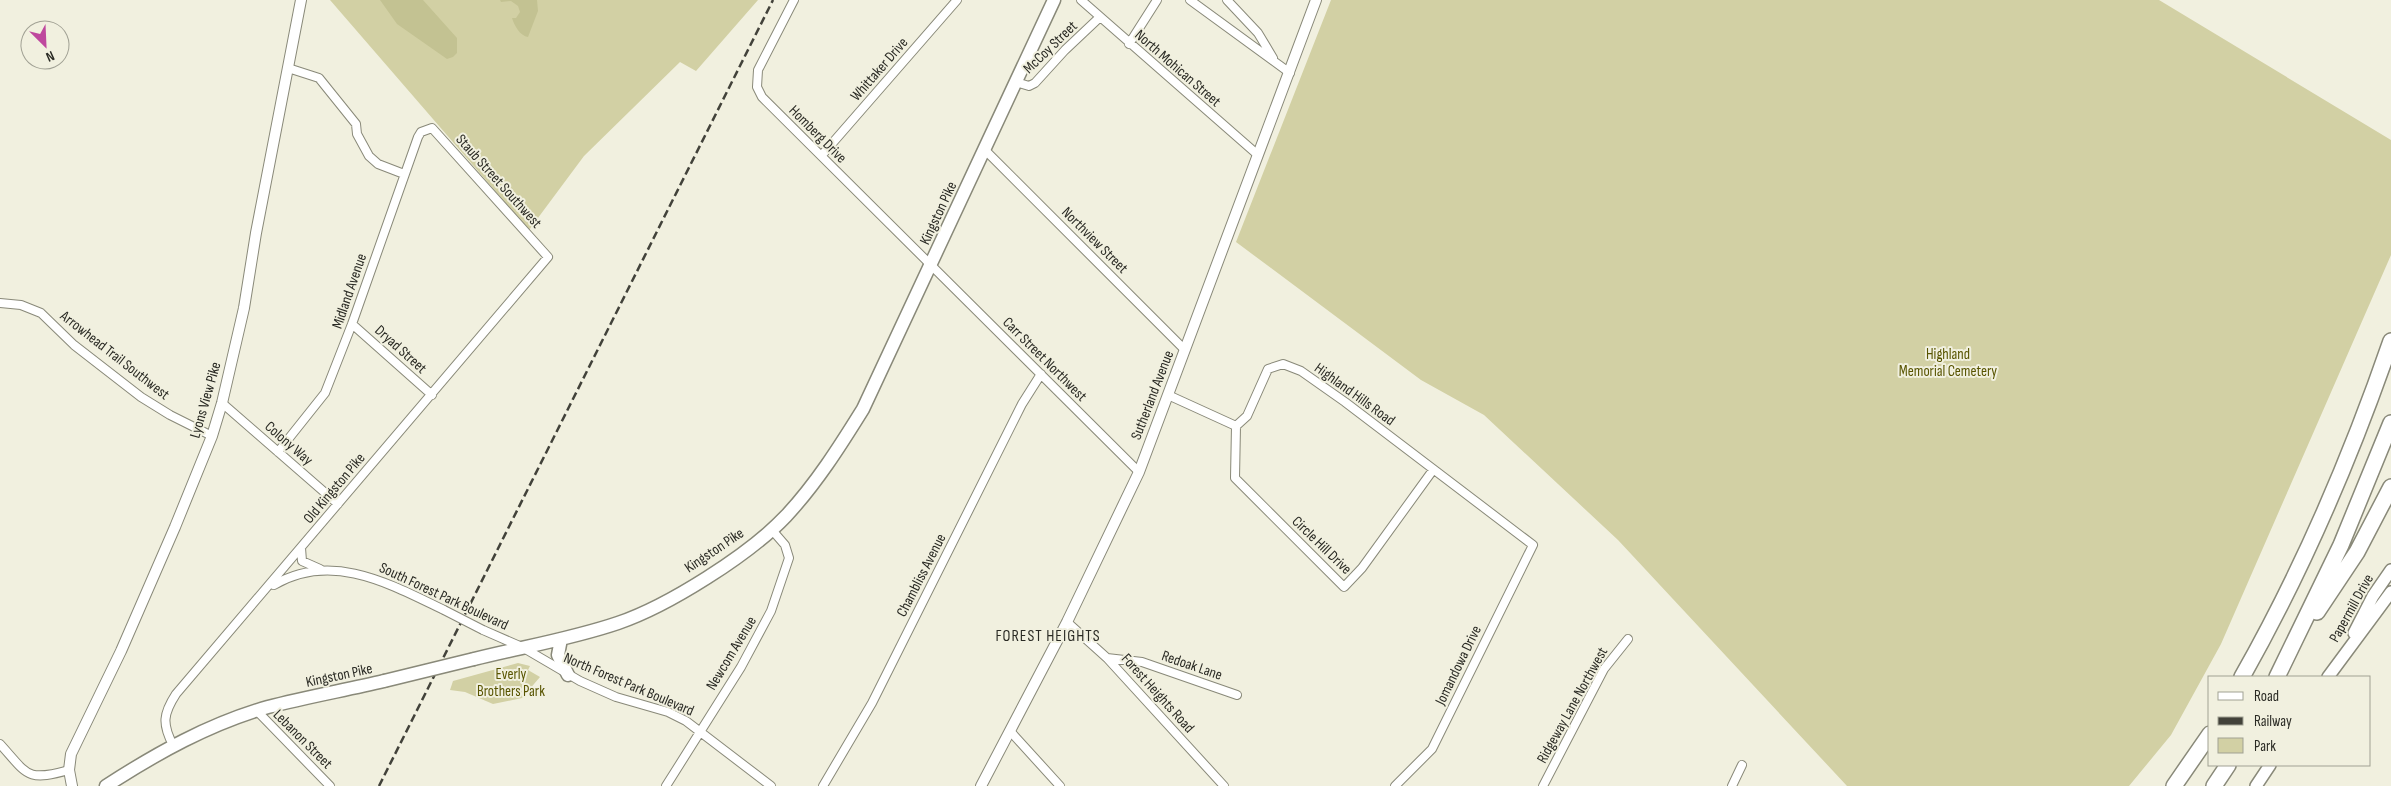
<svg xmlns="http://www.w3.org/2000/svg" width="2391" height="786" font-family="'Sofia Sans Condensed',sans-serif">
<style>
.green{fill:#d2d0a4}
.forest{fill:#c3c292}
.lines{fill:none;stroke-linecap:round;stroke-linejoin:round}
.minor-casing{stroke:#898979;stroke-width:10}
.tertiary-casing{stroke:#898979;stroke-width:12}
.secondary-casing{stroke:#898979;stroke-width:14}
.primary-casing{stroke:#898979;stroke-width:15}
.motorway-casing{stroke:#898979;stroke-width:18}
.minor{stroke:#fff;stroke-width:8}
.tertiary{stroke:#fff;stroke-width:10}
.secondary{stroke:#fff;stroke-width:11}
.primary{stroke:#fff;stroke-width:12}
.motorway{stroke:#fff;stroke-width:15}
.rail{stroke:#42423a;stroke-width:2.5;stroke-dasharray:8 4;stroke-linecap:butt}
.minor-bridge-casing{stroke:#898979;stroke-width:10;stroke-linecap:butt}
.primary-bridge-casing{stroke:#898979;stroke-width:15;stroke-linecap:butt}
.minor-bridge{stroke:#fff;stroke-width:8}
.primary-bridge{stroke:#fff;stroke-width:12}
.labels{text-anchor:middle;stroke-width:4;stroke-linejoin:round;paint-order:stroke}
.street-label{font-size:15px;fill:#2a2a24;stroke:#f1f0df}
.park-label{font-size:15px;fill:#585400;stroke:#f1f0df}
.neighbourhood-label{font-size:16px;letter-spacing:1px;fill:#2a2a24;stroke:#f1f0df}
</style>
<rect width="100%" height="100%" fill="#f1f0df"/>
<!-- green -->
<path class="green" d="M330,0H758L696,71L680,62L584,156L529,230Z
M1331,0H2159L2391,140V255L2221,644L2171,735L2129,786H1847L1618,540L1484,415L1421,380L1236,242Z
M518,663L530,666L528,670L540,677L522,698L493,704L465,692L450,690L453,681Z"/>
<!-- forest -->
<path class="forest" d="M380,0H423L457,38V53L453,57L447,59L397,24Z
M500,0H537L538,11L528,37C520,36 514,25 512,18H516L520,12L518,6L511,1L501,2Z"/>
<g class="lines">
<defs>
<path id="minor" d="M794,0L758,70L757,87L762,97L1139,472
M1081,0L1258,155
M1190,0L1290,73
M1227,0L1258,33L1273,58
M1129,44L1157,0
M288,68L319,78L356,124L357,134L369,156L378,164L404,174
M1016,82L1029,86L1035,83L1065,50L1100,17
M985,150L1185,350
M822,155L957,0
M0,303L21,305L41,313L74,345L141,397L170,415L212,436
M352,324L432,395
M1168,395L1236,426
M222,403L338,504
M1236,426L1247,416L1268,369L1283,364L1301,371L1345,402L1533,545L1432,749L1395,786
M1236,426L1235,478L1344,587L1362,568L1433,470
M301,548L302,561L320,569
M274,585C332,551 390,584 444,610
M1067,622L1107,658L1224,786
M483,630L522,647L580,681L616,697L668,712L686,721L771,786
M1107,658L1142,662L1237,695
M257,711L330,786
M1010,731L1060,786
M0,744C28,775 26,782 69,770
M173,745C162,724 163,714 176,694L548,257L432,128L421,132L418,137L352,324L325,393L278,452
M666,786L741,667L771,611L789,558L785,545L772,530
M823,786L872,703L1022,404L1041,374
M1543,786L1604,669L1628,639
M1732,786L1742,765"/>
<path id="tertiary" d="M72,786L69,770L71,754L121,651L175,527L212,436L222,403L244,308L256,233L301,0
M981,786L1067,622L1139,472L1316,0"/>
<path id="secondary" d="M2354,633L2373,596L2391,570
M2328,677L2391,592
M2256,786L2270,765"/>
<path id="primary" d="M561,639L558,655L568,675
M474,659C522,647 571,639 618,623C668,606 749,555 786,516C816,484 840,446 863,409L1054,0
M106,786C157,753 209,724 268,707C306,697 346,690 384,681"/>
<path id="motorway" d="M2317,612L2357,552L2391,487
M2242,677C2302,571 2351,457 2391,341
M2277,677L2341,545L2391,423
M2174,786L2210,734
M2214,786L2228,765"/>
</defs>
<!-- minor casing -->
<use href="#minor" class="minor-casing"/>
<!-- tertiary casing -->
<use href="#tertiary" class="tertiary-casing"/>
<!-- secondary casing -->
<use href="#secondary" class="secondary-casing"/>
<!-- primary casing -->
<use href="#primary" class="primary-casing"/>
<!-- motorway casing -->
<use href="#motorway" class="motorway-casing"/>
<!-- minor -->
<use href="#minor" class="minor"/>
<!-- tertiary -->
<use href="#tertiary" class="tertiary"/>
<!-- secondary -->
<use href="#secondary" class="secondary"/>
<!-- primary -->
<use href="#primary" class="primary"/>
<!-- motorway -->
<use href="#motorway" class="motorway"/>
<!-- rail -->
<path class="rail" d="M379,786L773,0"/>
<defs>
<path id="minor-bridge" d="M444,610L483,630"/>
<path id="primary-bridge" d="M384,681L474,659"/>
</defs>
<!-- minor-bridge casing -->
<use href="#minor-bridge" class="minor-bridge-casing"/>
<!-- primary-bridge casing -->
<use href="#primary-bridge" class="primary-bridge-casing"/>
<!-- minor-bridge -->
<use href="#minor-bridge" class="minor-bridge"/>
<!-- primary-bridge -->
<use href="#primary-bridge" class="primary-bridge"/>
</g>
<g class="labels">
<!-- street labels -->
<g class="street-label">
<text transform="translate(1050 47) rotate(-44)" y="5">McCoy Street</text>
<text transform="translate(1178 68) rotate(41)" y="5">North Mohican Street</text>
<text transform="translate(879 69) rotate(-49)" y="5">Whittaker Drive</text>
<text transform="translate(818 134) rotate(45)" y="5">Homberg Drive</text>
<text transform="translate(499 181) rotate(48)" y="5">Staub Street Southwest</text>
<text transform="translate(938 213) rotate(-65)" y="5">Kingston Pike</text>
<text transform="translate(1095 240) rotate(45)" y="5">Northview Street</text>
<text transform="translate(349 291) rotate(-71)" y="5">Midland Avenue</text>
<text transform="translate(401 349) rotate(42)" y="5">Dryad Street</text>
<text transform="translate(115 355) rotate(38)" y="5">Arrowhead Trail Southwest</text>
<text transform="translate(1045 359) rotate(45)" y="5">Carr Street Northwest</text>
<text transform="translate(1355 394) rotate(36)" y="5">Highland Hills Road</text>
<text transform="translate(1152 395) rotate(-69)" y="5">Sutherland Avenue</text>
<text transform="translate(205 400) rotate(-74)" y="5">Lyons View Pike</text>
<text transform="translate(289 443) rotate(41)" y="5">Colony Way</text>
<text transform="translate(334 488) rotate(-50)" y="5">Old Kingston Pike</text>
<text transform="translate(1322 545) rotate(44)" y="5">Circle Hill Drive</text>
<text transform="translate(714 550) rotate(-34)" y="5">Kingston Pike</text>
<text transform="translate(921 575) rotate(-63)" y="5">Chambliss Avenue</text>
<text transform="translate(444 596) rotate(25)" y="5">South Forest Park Boulevard</text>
<text transform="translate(2351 608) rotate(-61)" y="5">Papermill Drive</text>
<text transform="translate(731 653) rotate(-59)" y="5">Newcom Avenue</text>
<text transform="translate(1192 665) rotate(19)" y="5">Redoak Lane</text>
<text transform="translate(1458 665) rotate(-64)" y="5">Jomandowa Drive</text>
<text transform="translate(339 675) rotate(-12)" y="5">Kingston Pike</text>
<text transform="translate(629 684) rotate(23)" y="5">North Forest Park Boulevard</text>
<text transform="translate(1158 693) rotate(48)" y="5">Forest Heights Road</text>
<text transform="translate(1572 705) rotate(-61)" y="5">Ridgeway Lane Northwest</text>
<text transform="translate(303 739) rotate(45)" y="5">Lebanon Street</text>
</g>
<!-- park labels -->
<g class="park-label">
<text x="1948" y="359">Highland<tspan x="1948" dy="17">Memorial Cemetery</tspan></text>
<text x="511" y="679">Everly<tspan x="511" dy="17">Brothers Park</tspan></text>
</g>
<!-- neighbourhood labels -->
<g class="neighbourhood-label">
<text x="1048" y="641">FOREST HEIGHTS</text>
</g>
</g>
<!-- legend -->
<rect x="2208" y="676" width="162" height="90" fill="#f1f0df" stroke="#a1a194"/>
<rect x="2218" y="692" width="25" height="8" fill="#ffffff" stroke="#a1a194"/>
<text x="2254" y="701" font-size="15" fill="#2a2a24">Road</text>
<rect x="2218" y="717" width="25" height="8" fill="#42423a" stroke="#a1a194"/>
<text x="2254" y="726" font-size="15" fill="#2a2a24">Railway</text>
<rect x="2218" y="738" width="25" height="15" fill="#d2d0a4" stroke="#a1a194"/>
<text x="2254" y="751" font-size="15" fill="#2a2a24">Park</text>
<!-- north arrow -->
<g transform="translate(45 45) rotate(156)"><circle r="24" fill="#f1f0df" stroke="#a1a194"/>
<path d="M0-4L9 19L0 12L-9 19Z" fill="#bf489e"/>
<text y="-8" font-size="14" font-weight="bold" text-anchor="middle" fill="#2a2a24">N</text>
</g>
</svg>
